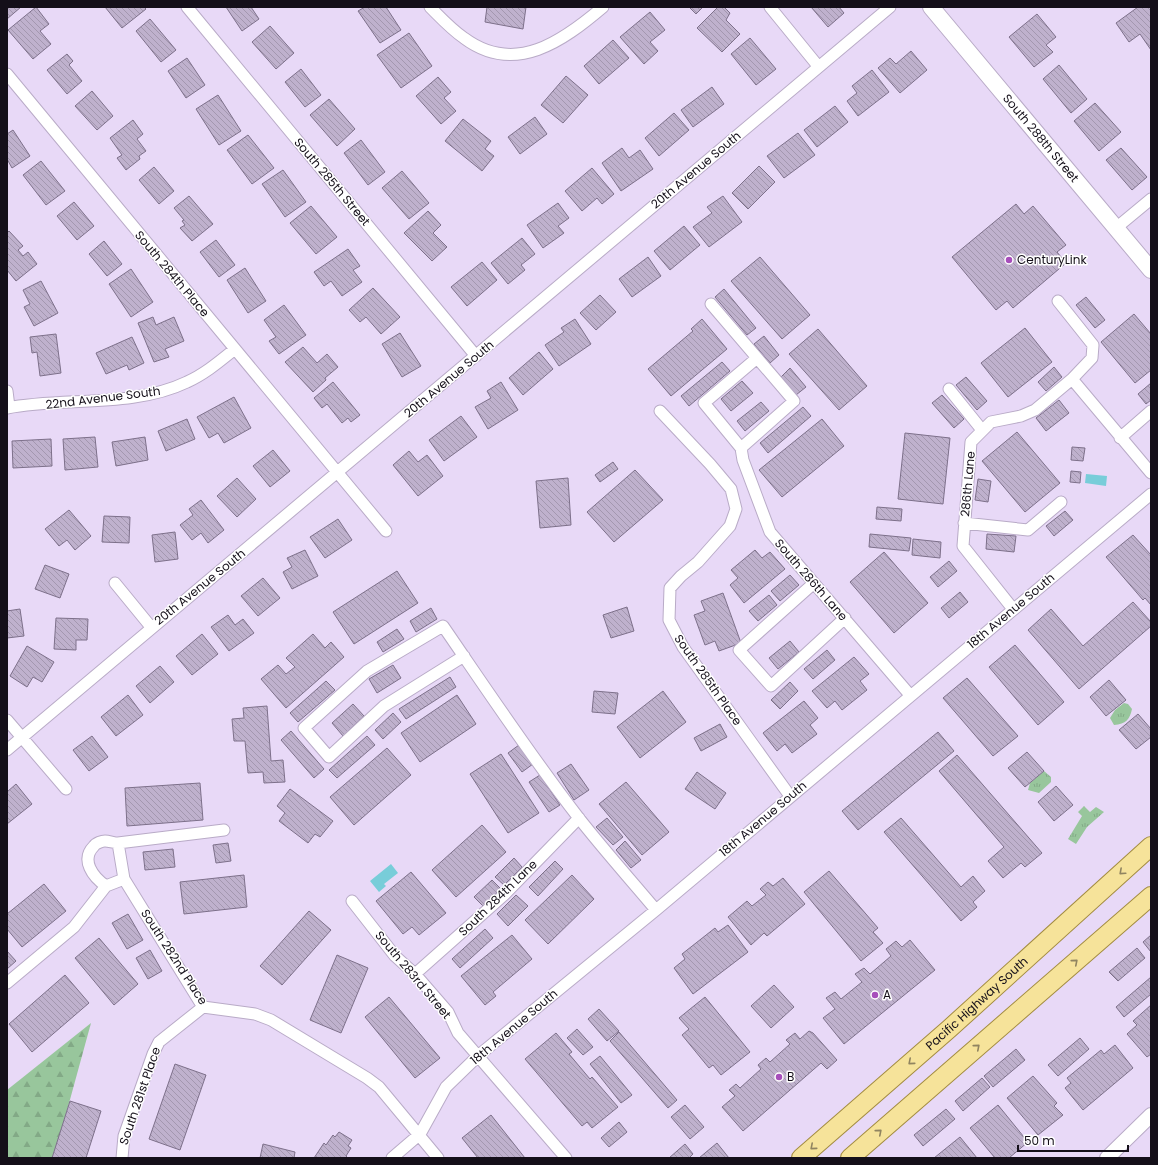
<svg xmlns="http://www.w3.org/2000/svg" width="1158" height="1165" font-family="Poppins,sans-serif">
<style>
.forest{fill:url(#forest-firs)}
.park{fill:url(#park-tufts)}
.water{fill:#78cdd9}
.building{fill:url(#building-back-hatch);stroke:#7d708a}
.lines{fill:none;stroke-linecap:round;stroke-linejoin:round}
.minor-casing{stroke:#b9abc7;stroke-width:13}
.tertiary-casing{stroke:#b9abc7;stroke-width:16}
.secondary-casing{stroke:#b9abc7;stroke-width:18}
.primary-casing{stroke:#a38c41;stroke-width:20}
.minor{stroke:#fff;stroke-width:11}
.tertiary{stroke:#fff;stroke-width:14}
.secondary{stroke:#fff;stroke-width:16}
.primary{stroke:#f6e39a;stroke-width:18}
.oneway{stroke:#908460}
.poi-dot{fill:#a74ebb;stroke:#fff;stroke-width:1.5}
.labels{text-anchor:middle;stroke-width:3;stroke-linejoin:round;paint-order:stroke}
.street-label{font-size:12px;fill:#140f19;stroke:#fff}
.poi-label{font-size:12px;fill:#140f19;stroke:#fff;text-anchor:start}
</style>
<defs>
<pattern id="forest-firs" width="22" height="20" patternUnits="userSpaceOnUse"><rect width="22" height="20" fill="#98c69c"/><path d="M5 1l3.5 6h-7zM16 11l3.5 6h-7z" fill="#82a986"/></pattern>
<pattern id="park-tufts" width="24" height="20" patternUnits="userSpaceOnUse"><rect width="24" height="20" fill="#98c69c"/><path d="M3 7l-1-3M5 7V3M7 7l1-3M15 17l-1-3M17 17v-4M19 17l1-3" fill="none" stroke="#82a986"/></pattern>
<pattern id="building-back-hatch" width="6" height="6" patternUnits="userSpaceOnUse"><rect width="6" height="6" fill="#bfb1cd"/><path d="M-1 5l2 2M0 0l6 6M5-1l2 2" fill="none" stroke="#a397af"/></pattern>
</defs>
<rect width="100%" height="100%" fill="#e8d9f7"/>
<!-- forest -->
<path class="forest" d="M91,1023L54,1158H7V1090Z"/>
<!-- park -->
<path class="park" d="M1124,703L1128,704L1132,709C1130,719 1126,724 1114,725L1110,718L1115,710Z
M1044,771L1051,777V782L1039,793L1028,790L1030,783Z
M1084,806L1090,812L1096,807L1104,812L1087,827L1076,844L1068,839L1082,816L1078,812Z"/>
<!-- water -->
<path class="water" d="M1086,474L1107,476L1106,486L1085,483Z
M391,864L398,873L384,884L386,886L379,892L370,881Z"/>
<!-- building -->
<path class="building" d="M7,7H21L7,19Z
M36,7L49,24L40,31L51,44L33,59L8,30Z
M105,7H144L146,9L122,28Z
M226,7H251L259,19L242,31Z
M365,7H386L401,30L380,43L358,11Z
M487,7H526L523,29L485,22Z
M689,7H703L696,14Z
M718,7H724L730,13L726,20L740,34L722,52L697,28Z
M811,7H839L844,13L828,27Z
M1138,7H1151V50L1140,34L1129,42L1116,23Z
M650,12L665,30L650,42L658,51L644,64L620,37Z
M1037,14L1056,37L1046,45L1053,52L1034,67L1009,37Z
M150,19L176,50L161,62L136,31Z
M270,26L294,53L276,69L252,42Z
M409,33L432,66L401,88L377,55Z
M750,38L776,69L756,85L731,54Z
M613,40L629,58L599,84L584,66Z
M911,51L927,70L900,93L878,68L890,58L896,64Z
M67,54L73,61L69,65L82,81L67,94L47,70Z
M187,58L205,85L186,98L168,71Z
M1059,65L1087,99L1071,113L1043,79Z
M301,69L321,95L305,107L285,82Z
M872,70L889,92L858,116L847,101L857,93L852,86Z
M566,76L588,95L563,123L541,105Z
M438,77L451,92L444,98L456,111L441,124L416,96Z
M712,87L724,104L693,127L681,110Z
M92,91L113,116L97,130L75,106Z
M218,95L241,131L219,145L196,109Z
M329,99L355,129L337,146L310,115Z
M1095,103L1121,132L1099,151L1074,121Z
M835,106L848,122L817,147L804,130Z
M674,113L689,130L659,156L645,138Z
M535,117L547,134L520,154L508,137Z
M463,119L491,141L485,149L494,156L482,171L445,141Z
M133,120L143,134L137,139L146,151L139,156L140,159L126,170L117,158L122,155L110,138Z
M13,130L30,156L12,168L7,159V134Z
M798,133L815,155L784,178L767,156Z
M248,135L274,168L252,184L227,150Z
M361,140L385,172L368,185L344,153Z
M622,148L629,158L640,150L653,169L621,191L602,163Z
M1121,148L1147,177L1132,190L1106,160Z
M41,161L65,191L46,205L23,175Z
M759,166L775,182L748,209L732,193Z
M154,167L174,191L159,204L139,180Z
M592,168L614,194L602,204L597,198L582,211L565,191Z
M283,170L306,202L285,217L262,184Z
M402,171L429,203L409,219L382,188Z
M189,196L213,224L192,241L180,228L185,225L182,221L184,220L174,208Z
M723,196L742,222L709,247L693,227L712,213L707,207Z
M74,202L94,226L77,240L57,216Z
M558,203L569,218L558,226L564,233L543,248L527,225Z
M1016,204L1024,214L1033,206L1066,245L1057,252L1066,263L1013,308L1007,301L996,310L952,257Z
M311,206L337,237L316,254L290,223Z
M428,211L441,225L433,233L447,247L432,261L404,233Z
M684,226L700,245L670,270L654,251Z
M9,231L23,246L18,250L23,256L28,252L37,264L16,281L7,270V233Z
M522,238L535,254L521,265L525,270L508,284L491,263Z
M216,240L235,265L219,277L200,252Z
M104,241L122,264L107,276L89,254Z
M348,249L360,266L353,270L362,282L342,296L331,281L324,286L314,272Z
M648,257L661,276L632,297L619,279Z
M760,257L810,315L782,339L731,281Z
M482,262L497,280L467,306L451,287Z
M245,268L266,301L248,313L227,280Z
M131,269L153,302L131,317L109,284Z
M41,281L58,313L34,326L24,307L30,304L23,290Z
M373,288L400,317L381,334L366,317L360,322L349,310Z
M724,289L756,328L747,335L715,297Z
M600,295L616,312L596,330L580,313Z
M1086,297L1105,320L1095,328L1076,305Z
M284,305L306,335L279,354L269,341L276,337L264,320Z
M1134,314L1151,334V370L1135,383L1101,342Z
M153,317L156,325L174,317L184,341L165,349L169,357L154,362L138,323Z
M575,319L591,344L559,366L545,345L564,332L561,328Z
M702,319L727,349L671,396L648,369L693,331L691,329Z
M1025,328L1052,362L1008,397L981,363Z
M818,329L867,386L839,410L789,354Z
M400,333L421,366L402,377L382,344Z
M56,334L61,373L40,376L37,352L32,353L30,337Z
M764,336L779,355L770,363L754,344Z
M132,337L144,363L129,370L127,365L106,374L96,353Z
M303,347L317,363L327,354L338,367L325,378L326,380L313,392L285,362Z
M539,352L553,369L523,395L509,378Z
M722,362L730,371L689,406L681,396Z
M1054,367L1062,377L1046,391L1038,382Z
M790,368L806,387L796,395L781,377Z
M966,377L987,401L977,410L956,385Z
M742,381L753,393L731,411L721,399Z
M333,382L360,415L351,422L348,418L342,423L327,404L322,408L314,398Z
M501,382L518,410L488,429L475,407L491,398L487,391Z
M1151,383V400L1146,404L1138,394Z
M942,395L964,419L954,428L932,403Z
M234,397L251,428L224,443L218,433L209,438L197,417Z
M1059,400L1069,413L1046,431L1036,418Z
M761,402L769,411L745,431L737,421Z
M803,407L811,416L768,453L760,443Z
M461,416L477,437L444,461L429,440Z
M187,419L195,439L166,451L158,431Z
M822,419L844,446L782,497L759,470Z
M1017,432L1060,483L1025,512L982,461Z
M905,433L950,438L943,504L898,499Z
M95,437L98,467L65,470L63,439Z
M145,437L148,460L116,466L112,442Z
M51,439L52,466L13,468L12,441Z
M1072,447L1085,448L1083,461L1071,460Z
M273,450L290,471L270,487L253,466Z
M409,451L418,462L427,455L443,476L418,496L393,465Z
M613,462L618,469L600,482L595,475Z
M635,470L663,500L614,542L587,512Z
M1071,471L1081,472L1080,483L1070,482Z
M237,478L256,499L237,517L217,496Z
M568,478L571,525L540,528L536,481Z
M978,479L991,481L988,502L975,500Z
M201,500L224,530L208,543L201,533L192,540L180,525L193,515L189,509Z
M877,507L902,509L901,521L876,519Z
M69,510L91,536L75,550L67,540L59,546L45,529Z
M1065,511L1073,520L1054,536L1046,526Z
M104,516L130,517L129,543L102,542Z
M338,519L352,540L325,558L310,537Z
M175,532L178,559L155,562L152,535Z
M870,534L911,538L909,551L869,547Z
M987,534L1016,536L1014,552L986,549Z
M1133,535L1151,555V605L1145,598L1143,600L1106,557Z
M913,539L941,542L940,558L912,555Z
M305,550L318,576L292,589L283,572L292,567L287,558Z
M755,550L762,558L770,552L785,569L744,603L730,585L738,578L731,570Z
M884,552L928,603L894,633L850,582Z
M949,561L957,571L938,587L930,577Z
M45,565L69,574L60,598L35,589Z
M397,571L418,603L354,644L333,612Z
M790,575L799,585L780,601L771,591Z
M263,578L280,598L258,616L241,596Z
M960,592L968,602L949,618L941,608Z
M723,593L741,643L719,651L715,641L705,645L694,615L705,611L701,601Z
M769,595L777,605L758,621L749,611Z
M1133,602L1151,622V626L1079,689L1028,630L1051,609L1083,646Z
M627,607L634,631L611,638L603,615Z
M431,608L437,619L416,632L410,621Z
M20,609L24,636L7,638V611Z
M228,615L235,625L243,619L254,633L229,651L211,627Z
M56,618L88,619L87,640H76V650L54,649Z
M397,629L404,639L383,652L377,642Z
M202,634L218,654L192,675L176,656Z
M313,634L325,648L331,642L344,657L286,708L261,679L278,665L286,674L295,667L286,658Z
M790,641L799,652L778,669L769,658Z
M1015,645L1064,702L1038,725L989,667Z
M27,646L54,662L42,682L33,677L27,687L10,676Z
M827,650L835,660L813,679L804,669Z
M854,657L869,674L860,681L867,690L842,710L835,701L827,708L812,691Z
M393,665L401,678L377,693L369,679Z
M160,666L174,682L150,703L136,686Z
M450,677L456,687L406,719L399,709Z
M967,678L1018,736L993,756L943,698Z
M1109,680L1126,700L1106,716L1090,697Z
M326,681L335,690L298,722L290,713Z
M790,682L798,691L780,709L771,700Z
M594,691L618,693L615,714L592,712Z
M663,691L686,722L640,758L617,727Z
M128,695L143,715L116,736L101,717Z
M457,695L476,724L420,762L401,733Z
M804,701L818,718L810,725L817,734L792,753L785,744L777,751L763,733Z
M353,704L364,716L343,736L332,723Z
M267,706L271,761L283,760L285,782L264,783L263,772L248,773L245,741H234L232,719L244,718L243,708Z
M393,713L401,722L383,739L375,730Z
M1138,714L1151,729V737L1136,749L1119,730Z
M720,724L727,737L701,751L694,738Z
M291,731L324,769L314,778L281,740Z
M938,732L954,751L858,830L842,811Z
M92,736L108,757L89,771L73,750Z
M367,736L375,745L337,778L329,770Z
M519,745L533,764L522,772L508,753Z
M387,748L411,775L354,825L330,797Z
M1027,752L1044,771L1025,787L1008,768Z
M501,754L539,813L508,833L470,774Z
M957,755L1042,853L1025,867L1021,863L1003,878L988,861L1004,847L939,771Z
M571,764L589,790L574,800L557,773Z
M697,772L726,793L715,809L685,789Z
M540,775L560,805L549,812L529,782Z
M626,782L669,832L642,855L599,804Z
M200,783L203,820L127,826L125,788Z
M16,784L32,804L7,824V792Z
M1056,786L1073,805L1054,821L1038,802Z
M290,789L333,821L320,837L315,834L308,843L279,821L285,813L277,806Z
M607,818L623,837L613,845L596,827Z
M901,818L961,887L973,876L985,891L973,902L977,907L961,921L884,832Z
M482,825L506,852L456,897L432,870Z
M625,841L641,860L631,868L616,850Z
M228,843L231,861L216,863L213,845Z
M173,849L175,867L145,870L143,852Z
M514,858L522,867L504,885L495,877Z
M555,861L563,869L538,896L529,887Z
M829,871L878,928L873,932L883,943L861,961L804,892Z
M411,872L446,913L419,935L412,927L403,934L376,901Z
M244,875L247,907L184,914L180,882Z
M572,875L594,899L548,944L525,920Z
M783,878L805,904L767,936L764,933L751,945L728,917L747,901L752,906L766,895L760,889L768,882L773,886Z
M492,880L501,889L483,906L474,897Z
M44,884L66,911L22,947L7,929V914Z
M516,895L528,906L508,926L497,914Z
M309,911L331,930L282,985L260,966Z
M128,914L143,940L127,949L112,923Z
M728,925L748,952L693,994L674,968L685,959L682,954L715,928L718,932Z
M485,929L493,938L460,968L452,959Z
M512,935L532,959L493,992L496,996L485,1005L461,976Z
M1151,935V952L1143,942Z
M99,938L138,984L114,1005L75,958Z
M910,940L935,970L844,1044L823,1018L835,1009L826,998L835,992L841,999L862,982L855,974L864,968L870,974L891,956L886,949L896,941L902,947Z
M1137,948L1145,958L1118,981L1109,972Z
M150,950L162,971L148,979L136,958Z
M7,951L16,961L7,969Z
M337,955L368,968L341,1033L310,1020Z
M65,975L89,1003L32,1052L9,1024Z
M1151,977V994L1124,1017L1116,1007Z
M774,985L794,1007L771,1028L751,1006Z
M389,997L440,1058L415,1078L365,1017Z
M705,997L750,1052L721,1075L713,1065L709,1068L682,1035L689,1029L679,1018Z
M1151,1005V1054L1147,1057L1127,1034L1137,1025L1133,1021Z
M599,1009L619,1031L607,1041L588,1019Z
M577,1029L593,1047L583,1055L567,1038Z
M809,1031L813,1033L837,1060L827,1069L821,1063L743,1131L722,1107L735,1096L729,1090L736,1084L740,1088L761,1069L758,1065L766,1058L770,1062L790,1044L786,1040L795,1033L800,1039Z
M619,1032L677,1100L668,1108L610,1041Z
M556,1033L572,1052L569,1054L590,1079L592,1077L618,1107L592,1128L587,1122L582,1126L525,1059Z
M1080,1038L1089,1049L1058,1076L1048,1065Z
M1115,1045L1133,1068L1083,1110L1065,1088L1071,1083L1067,1078L1101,1050L1104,1054Z
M1016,1049L1025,1060L993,1087L984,1076Z
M600,1056L632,1095L621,1103L590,1064Z
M175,1064L206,1075L180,1150L149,1139Z
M1033,1076L1057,1103L1054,1106L1063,1115L1038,1135L1007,1098Z
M982,1078L990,1087L963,1111L955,1101Z
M70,1101L101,1111L86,1158H52Z
M685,1105L704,1127L690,1139L671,1117Z
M998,1105L1028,1142L1009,1158H995L970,1128Z
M946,1109L955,1119L923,1146L914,1135Z
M491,1115L525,1158H478L462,1138Z
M619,1122L627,1132L609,1147L601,1138Z
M339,1132L352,1140L348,1146L351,1148L346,1156L348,1158H314L324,1143L326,1145L333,1135L335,1137Z
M960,1137L977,1158H934Z
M717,1143L729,1158H699Z
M263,1144L295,1152L294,1158H260Z
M685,1144L693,1154L689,1158H669Z"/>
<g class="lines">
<defs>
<path id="minor" d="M187,7L476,356
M430,7C441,18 451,29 464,38C515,76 563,41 603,7
M770,7L818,66
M7,74L386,531
M1116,228L1151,199
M1058,301L1093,345L1092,358L1072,379
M711,304L794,401L741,448L743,460L770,532L910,695
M949,389L982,430
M7,391L9,407
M7,408C64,397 133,408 187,382C205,374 220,361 235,349
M660,411L710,464L731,489L736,509L730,526L698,562L681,576L670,588L669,620L683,647L790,796
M1120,438L1151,411
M741,448L704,403L757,358
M964,523L1028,530L1061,502
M115,583L151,627
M814,583L739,650L771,686L845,618
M1013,609L963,546L971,442L991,422L1021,416L1035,410L1072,379L1151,473
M464,656L384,706L329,757L304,728L367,671L443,626C487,690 530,755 578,817C603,849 630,879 656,910
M7,720L66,789
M7,750L890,7
M118,843L124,879L203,1007L255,1014L271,1020L367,1078L379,1087L438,1158
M106,886C93,877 80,860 94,846C96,843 102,841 105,841C109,841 114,843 118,843L224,830
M352,901L395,956L415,974L448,1012L458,1033L566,1158
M415,974L504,895L579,818
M7,983L74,927L106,886L124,879
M122,1158L124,1136L153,1054L159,1042L203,1007
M392,1158L420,1134L446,1087L479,1055L656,910L1151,494"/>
<path id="tertiary" d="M1107,1158L1151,1115"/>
<g id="secondary">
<path id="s1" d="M931,7L1151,270"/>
</g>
<g id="primary">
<path id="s2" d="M801,1158L949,1029L1151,846"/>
<path d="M850,1158L1151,896"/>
</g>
</defs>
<!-- minor casing -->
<use href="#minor" class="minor-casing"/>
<!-- tertiary casing -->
<use href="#tertiary" class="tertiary-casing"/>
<!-- secondary casing -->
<use href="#secondary" class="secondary-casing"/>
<!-- primary casing -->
<use href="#primary" class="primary-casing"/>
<!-- minor -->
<use href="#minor" class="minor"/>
<!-- tertiary -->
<use href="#tertiary" class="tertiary"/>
<!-- secondary -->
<use href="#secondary" class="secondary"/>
<!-- primary -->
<use href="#primary" class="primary"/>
</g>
<!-- one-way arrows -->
<defs><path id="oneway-chevron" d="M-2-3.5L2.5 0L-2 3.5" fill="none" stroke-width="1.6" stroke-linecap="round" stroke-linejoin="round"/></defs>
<g class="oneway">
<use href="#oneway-chevron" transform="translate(1122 872) rotate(138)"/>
<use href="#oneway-chevron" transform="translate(1075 962) rotate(-41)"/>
<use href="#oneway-chevron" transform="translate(977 1047) rotate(-41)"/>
<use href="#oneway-chevron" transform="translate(911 1062) rotate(139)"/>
<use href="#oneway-chevron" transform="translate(879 1132) rotate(-41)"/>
<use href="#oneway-chevron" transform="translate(813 1147) rotate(139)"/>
</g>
<!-- markers -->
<g class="poi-dot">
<circle cx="1009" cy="260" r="4"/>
<circle cx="875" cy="995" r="4"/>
<circle cx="779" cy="1077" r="4"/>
</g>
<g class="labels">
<!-- street labels -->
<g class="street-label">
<text dy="4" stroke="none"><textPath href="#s1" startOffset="171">South 288th Street</textPath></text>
<text transform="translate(696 170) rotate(-40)" y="4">20th Avenue South</text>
<text transform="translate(332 182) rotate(50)" y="4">South 285th Street</text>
<text transform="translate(172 274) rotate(50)" y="4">South 284th Place</text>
<text transform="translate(449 379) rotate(-40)" y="4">20th Avenue South</text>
<text transform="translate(103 398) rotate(-7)" y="4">22nd Avenue South</text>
<text transform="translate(968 484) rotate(-85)" y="4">286th Lane</text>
<text transform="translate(811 580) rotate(49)" y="4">South 286th Lane</text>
<text transform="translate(200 587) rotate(-39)" y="4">20th Avenue South</text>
<text transform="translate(1011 611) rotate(-40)" y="4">18th Avenue South</text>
<text transform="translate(708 680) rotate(55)" y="4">South 285th Place</text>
<text transform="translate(763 819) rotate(-40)" y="4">18th Avenue South</text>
<text transform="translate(498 898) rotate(-44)" y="4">South 284th Lane</text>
<text transform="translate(174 957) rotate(57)" y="4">South 282nd Place</text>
<text transform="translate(413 975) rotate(50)" y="4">South 283rd Street</text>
<text dy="4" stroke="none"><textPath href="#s2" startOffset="234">Pacific Highway South</textPath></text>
<text transform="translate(514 1027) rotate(-40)" y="4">18th Avenue South</text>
<text transform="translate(140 1096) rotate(-71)" y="4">South 281st Place</text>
</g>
<!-- poi labels -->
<g class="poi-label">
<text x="1017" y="264">CenturyLink</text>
<text x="883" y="999">A</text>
<text x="787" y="1081">B</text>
</g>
</g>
<!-- border -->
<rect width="1158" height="1165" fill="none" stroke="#140f19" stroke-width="16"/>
<!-- scale -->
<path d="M1018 1145v6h110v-6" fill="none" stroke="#140f19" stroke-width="2"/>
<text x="1024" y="1145" font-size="12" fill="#140f19" stroke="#ffffff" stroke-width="3" paint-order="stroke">50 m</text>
</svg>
